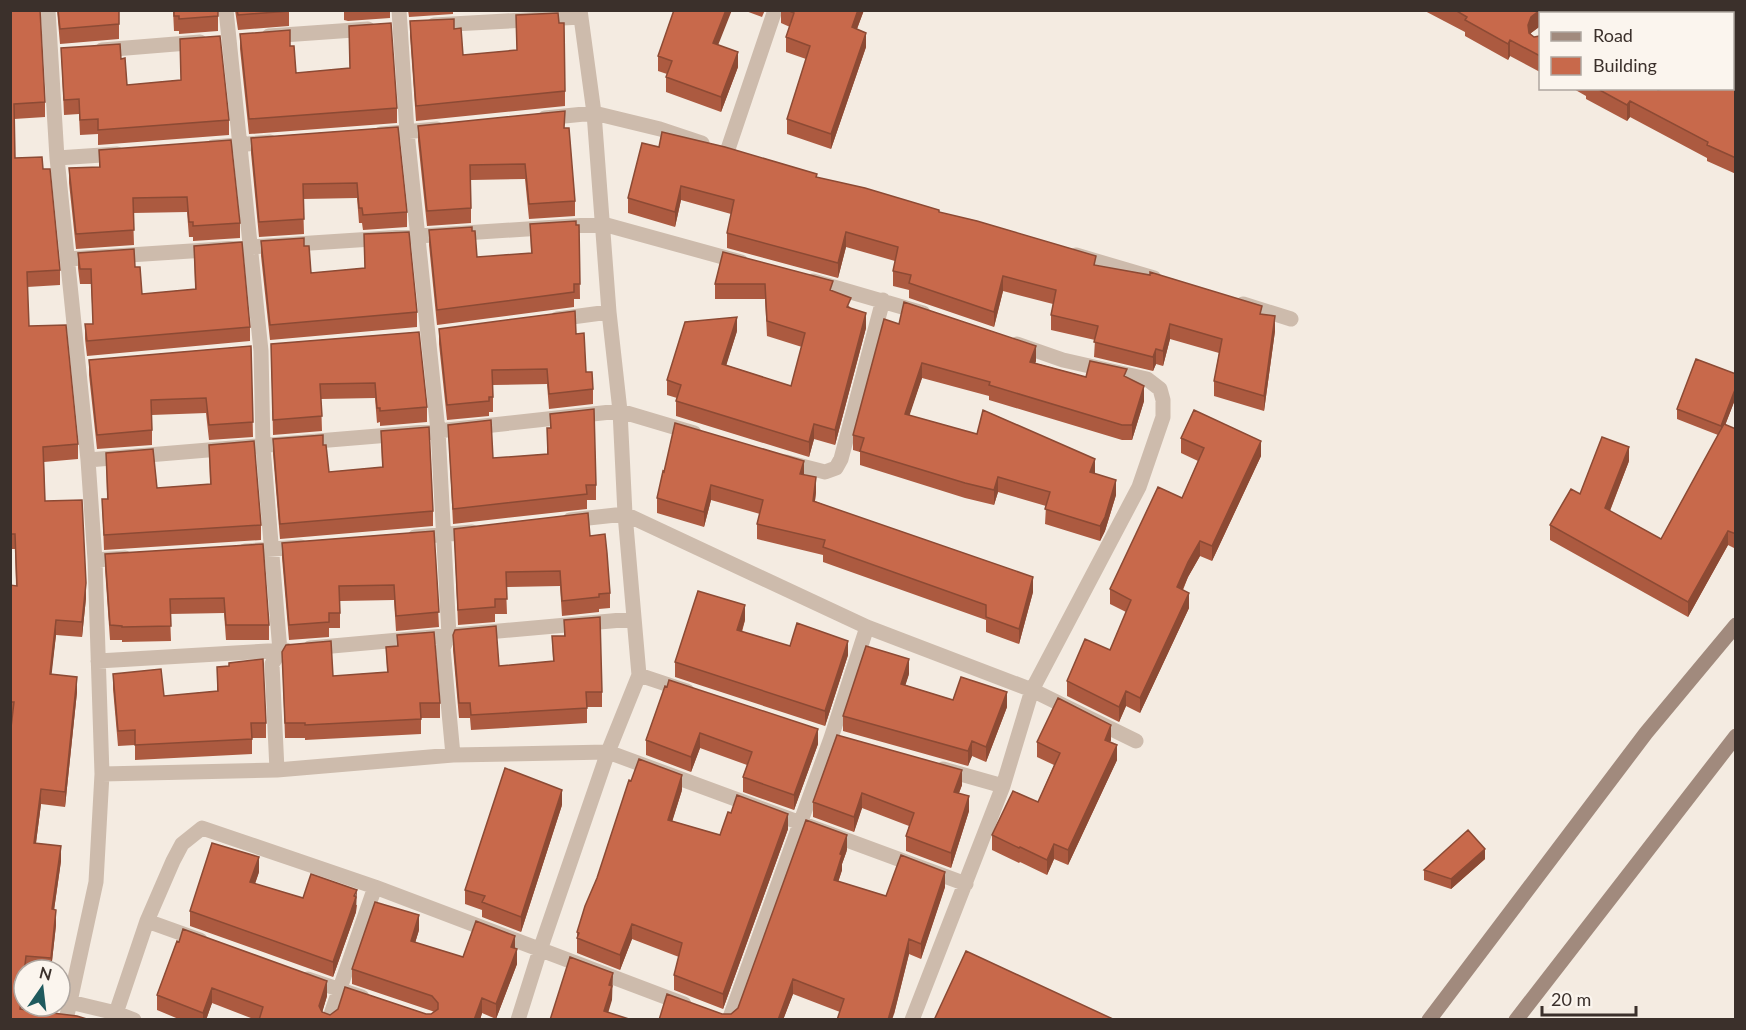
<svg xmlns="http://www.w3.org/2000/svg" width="1746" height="1030" font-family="Lato,sans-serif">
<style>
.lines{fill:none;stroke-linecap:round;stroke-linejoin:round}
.street{stroke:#cdbbac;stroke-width:15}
.secondary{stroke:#a18a7d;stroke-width:15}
.wall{fill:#ac5a40}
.shaded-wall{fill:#8c4a34}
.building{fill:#c8694b;stroke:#8c4a34;stroke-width:1.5}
</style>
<rect width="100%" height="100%" fill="#f4ebe1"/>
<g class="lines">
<!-- street -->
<path class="street" d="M48,10L57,158L88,460L95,560L102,774L96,882L66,1020
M226,10L261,351L263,447L280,651L272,664L277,770
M399,10L407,132L438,431L449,635L443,648L453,755
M434,25L581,17
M269,36L368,29
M102,50L200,42
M545,118L594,113L660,129L702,143
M381,134L437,129
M213,147L270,142
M727,152L775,10
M57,158L117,154
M1076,255L1154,278
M68,259L603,224L741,262
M813,281L923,313
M1243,304L1291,319
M557,319L609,312
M1017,344L1063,360L1147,379L1160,389L1163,400V417L1139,487L1032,690L1136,741
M88,460L438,431L620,411L694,433
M786,462L825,472L836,468L841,459L883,300
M570,520L625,514L867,627L1032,690L1003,786L912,1020
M415,537L472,532
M245,551L301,547
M95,560L125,558
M310,648L633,619
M98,661L286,650
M639,675L687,691
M943,769L1003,786
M102,774L277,770L453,755L608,752L966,884
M147,921L200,940
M308,979L362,997
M70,1002L116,1013L134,1020
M116,1013L147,921L173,861L182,844L202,828L375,887L684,1004
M329,1020L375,887
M518,1020L540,950L608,752L639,675L625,514L620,411L609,312L594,113L580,10
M729,1020L831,738L867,627"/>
<!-- secondary -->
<path class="secondary" d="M1429,1020L1646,733L1736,625
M1516,1020L1736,736"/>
</g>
<!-- wall -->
<path class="wall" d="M10,10L45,102V117L14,119L15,158L43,169L60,270V285L27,287L29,326L78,444V459L44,462L45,501L86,598L82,637L56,635L51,674L77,692L65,807L41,804L36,843L61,861L54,910L56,925L51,970H24V990L21,1010L10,1020L13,717L10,716V585L16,586L15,549H10Z
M57,10H119V39L60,44Z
M173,10H218V31L179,34V31H174Z
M235,10H289V26L238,30Z
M344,10H390V18L348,21L344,20Z
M408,10H453V14L409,17Z
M743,10H765L762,17Z
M781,10H864L857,29L866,47L831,149L787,134V119L806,59L786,52V37L790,27L781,23Z
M1423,10H1736V174L1707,161V158L1630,117L1627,121L1586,99V96L1572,88H1655L1658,90L1666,89L1732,14H1540V28L1539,27L1531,33L1530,35L1534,37L1540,36V72L1510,56L1508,60L1465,36V32Z
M516,15L565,91V106L416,121L410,36V21L454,29L463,55L517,50Z
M349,26L397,108V123L249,134L240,49V34L290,46L296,73L350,68Z
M180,39L229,120V135L98,145V134L80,135L79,114L64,115L61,48L121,59L127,85L181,80Z
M718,45L738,67L721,112L666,92V77L667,74L658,71V56Z
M418,126L565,128L575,201V216L529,219L525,179L471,180V223L427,226L418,141Z
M398,127L407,212V227L363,230L362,223H359L357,198L303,199L304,234L259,237L251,153V138Z
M659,147L817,177L939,213L1096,266L1262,314L1275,331L1264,411L1214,396V381L1219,353L1170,339L1163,366L1156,364L1153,371L1094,357L1095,340L1051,330V315L1053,304L1003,291L994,327L909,298V290L893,286V271L895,261L846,247L838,278L727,248V233L731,214L681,200L675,227L628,213V198Z
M99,150L240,223V238L193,241V237H189L187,212L133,213L134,245L76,249L69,183V168L99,167Z
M530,224L579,225L580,299H574V307L437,325L429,245V230L472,231L477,257L531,253Z
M364,234L417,312V327L270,340L261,256V241L304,246L311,273L365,268Z
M194,246L250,327V341L87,356L85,339V324H93L91,284H80L78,268V253L135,267L142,294L195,289Z
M723,252L833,291L851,308L866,328L835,445L814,439L809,457L676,416V401L677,398L667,395V380L737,331L726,365L791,386L802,347L767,336L765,299H715V284Z
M899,324L1036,361L1035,363L1086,377L1127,378L1144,401L1132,440H1122L989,400V396L922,378L909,415L1095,473L1116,495L1105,531L1100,541L1045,524L1046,506L998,492L994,505L965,498L860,465V452L853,450V435Z
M439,329L576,334L586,372L593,389V404L549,409L547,384L493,385V412H489V416L447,420L439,344Z
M419,332L427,407V422L380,426V422L377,423L375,398L321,399L322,431L273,435L271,344Z
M251,346L253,437L209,440L206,413L152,415V445L97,449L89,375V360Z
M1736,374V397L1725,425L1736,429V549L1728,545L1688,617L1550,540V525L1580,494L1629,461L1610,511L1661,539L1718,435L1677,419V409Z
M550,414L596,485V500H587V509L453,524L448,425L493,458L547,454V428H550Z
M381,431L433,511V526L280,539L273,454V439L323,445L329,472L382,467Z
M1181,438L1261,456L1212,561L1200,556L1188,577L1183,590L1189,608L1140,713L1126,706L1119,722L1067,696V681L1110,650L1126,612L1110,604V589L1182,498L1198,461L1181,453Z
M209,445L261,525V540L104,550L102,499H107L106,453L157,488L210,484Z
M663,471L804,475L816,492L815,501L1033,592L1019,644L986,632V620L823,562V555L757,539V524L760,514L711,500L704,527L657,513V498Z
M454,529L590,536L610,593V608L599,609V612L562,616L560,586L506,587L507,614H495V622L458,625Z
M434,531L439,627L396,631L394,600L340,601V628H329V637L289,640L282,558V543Z
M263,544L269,625V640H226L224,613L170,614L171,641L122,642V640H110L105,569V554Z
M564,620L602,692V707H587V723L471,730L470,718H459L453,650V635L499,666L553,661L552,636H564Z
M745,620L742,632L790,646L848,655L825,726L675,677V662Z
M397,635L440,703V718H421V734L305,740V738H285L282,652L333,676L387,672L386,647L397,646Z
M217,667L266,723V738H252V754L135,760V745L118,746L113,689V674L164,696L217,691Z
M909,674L905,685L953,700L1007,707L986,762L972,756L968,766L843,731V716Z
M665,686L818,744L794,810L743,792V777L747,765L700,748L691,772L646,755V740Z
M837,735L962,785L959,793L969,811L951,868L906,851V836L909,826L862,808L854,832L813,817V802Z
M1111,740L1110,742L1117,760L1068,865L1054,859L1047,875L1020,862L1019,863L992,850V835L1038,802L1054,765L1037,757V742Z
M682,790L672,821L720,835L788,829L723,1009L674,990V975L679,957L632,939L620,970L577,953V932Z
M562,805L521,932L482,917V910L465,904V890Z
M847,850L842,864V870L838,882L886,896L945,887L921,959L909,954L894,1014L840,1012L793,994L783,1020H659L722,1014H731L738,1008Z
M1485,859L1451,889L1424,880V870Z
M259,872L255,884L303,898L357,905L356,912L333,977L190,926V911Z
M419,930L415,943L463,957L515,948L517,964L496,1019L482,1013L480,1020H256L212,1003L206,1020H181L157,1010V995L177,941L327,996L322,1012L330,1015L431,1014L434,1012L432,1011L352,984V969Z"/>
<!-- shaded-wall -->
<path class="shaded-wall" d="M726,10H732L713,58V43Z
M858,10H864L852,42V27Z
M1539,11V27L1531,33L1528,41V25L1531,17Z
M866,33V47L831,149V134Z
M1510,40V56L1508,60V44Z
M738,52V67L721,112V97Z
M1630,101V117L1627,121V105Z
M681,186V200L675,227V212Z
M846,232V247L838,278V263Z
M1003,276V291L994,327V312Z
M866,313V328L835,445V430Z
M1275,316V331L1264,411V396Z
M737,317V331L722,379V364Z
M1170,324V339L1163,366V351Z
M1036,346V361L1030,377V362Z
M1156,349V364L1153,371V357Z
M922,363V378L905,429V414Z
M1144,386V401L1132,440V425Z
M1736,387V397L1721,436V426Z
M814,424V439L809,457V442Z
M1261,441V456L1212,561V546Z
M1629,447V461L1605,523V508Z
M1095,459V474L1090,472Z
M804,461V476L800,474Z
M816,477V492L813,516V501Z
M998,477V492L994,505V490Z
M1116,480V495L1105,531L1100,541V526Z
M711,485V500L704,527V512Z
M1728,531V545L1688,617V602Z
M1200,541V556L1188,577L1177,602V587L1188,562Z
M1033,577V592L1019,644V629Z
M86,583V598L82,637V622Z
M1189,593V608L1140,713V698Z
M745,605V620L737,645V630Z
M56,620V635L50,689V674Z
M848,641V655L825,726V711Z
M909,659V674L901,699V684Z
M77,677V692L65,807V792Z
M1126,691V706L1119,722V707Z
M1007,692V707L986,762V747Z
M1111,725V740L1105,755V740Z
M818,729V744L794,810V795Z
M700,733V748L691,772V757Z
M972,741V756L968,766V751Z
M1117,745V760L1068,865V850Z
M962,770V785L954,806V792Z
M682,775V790L668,835V820Z
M41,789V804L34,858V843Z
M562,790V805L521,932V917Z
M862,793V808L854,832V817Z
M969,796V811L951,868V853Z
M788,814V829L723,1009V994Z
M847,835V850L842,864V870L834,895V880L840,854Z
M1054,844V859L1047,875V860Z
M61,846V861L52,924V909Z
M1485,849V859L1451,889V879Z
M259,857V872L250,897V882Z
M945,872V887L921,959V944Z
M357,890L356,912L333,977V962Z
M56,910V925L51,970V958Z
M419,915V930L411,956V941Z
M632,924V939L620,970V955Z
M515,936V950L511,947Z
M909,939V954L894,1014L892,1020H888Z
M517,949V964L496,1019V1004Z
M613,973L612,1000L606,1020L604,1011L609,985Z
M24,975V990L20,1020V1009Z
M793,979V994L783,1020H778Z
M327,981V996L320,1020L319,1006Z
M212,988V1003L206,1020H203V1013Z
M482,998V1013L480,1020H474Z"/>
<!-- building -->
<path class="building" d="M10,10H40L45,102L14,104L15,158L42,157L43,169H50L60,270L27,272L29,326L66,325L78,444L43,447L45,501L82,500L86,583L82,622L56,620L50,674L77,677L65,792L41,789L34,843L61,846L52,909L56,910L51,958L26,956L20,1009L77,1016L90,1020H10V736L14,702H10V585L17,586L15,534H10Z
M58,10H119V24L60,29Z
M174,10H218V16L179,19V16H174Z
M237,10H289V11L238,15Z
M674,10H726L713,43L738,52L721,97L666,77L672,61L658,56Z
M787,10H858L852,27L866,33L831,134L787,119L810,46L786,37L794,13Z
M1455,10H1736V158L1707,145L1708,142L1630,101L1627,105L1596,88H1655L1658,90L1667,88H1732V14H1544L1539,11L1531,17L1528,25L1529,33L1534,37L1540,36V56L1510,40L1508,44L1465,20L1467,17Z
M558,13L559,23H564L565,91L416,106L410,21L454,19V29L461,28L463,55L517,50L516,15Z
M391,23L397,108L249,119L240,34L290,30V46H294L296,73L350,68L349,26Z
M220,36L229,120L98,130V119L80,120L79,99L64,100L61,48L120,44L121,59L125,58L127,85L181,80L180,39Z
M565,111L564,128H569L575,201L529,204L525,164L470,165L471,208L427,211L418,126Z
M398,127L407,212L363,215L362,208H359L357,183L303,184L304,219L259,222L251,138Z
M662,132L725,147L817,174L816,177L865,188L939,210V212L977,221L1096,256L1094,265L1150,275V272L1262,306L1260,314L1275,316L1264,396L1214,381L1222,339L1170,324L1163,351L1156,349L1153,357L1094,342L1098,326L1051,315L1056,290L1003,276L994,312L909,283L911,275L893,271L898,247L846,232L838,263L727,233L734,200L681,186L675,212L628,198L642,143L659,147Z
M231,140L240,223L193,226V222H189L187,197L133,198L134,230L76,234L69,168L100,167L99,150Z
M576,221V225H579L580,284H574V292L437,310L429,230L472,227V231H475L477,257L532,253L530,224Z
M409,232L417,312L270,325L261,241L304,238V246H309L311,273L365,268L364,234Z
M242,242L250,327L87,341L85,324H93L91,269H80L78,253L134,249L135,267H140L142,294L196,289L194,246Z
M723,252L833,281L830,290L851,298L847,307L866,313L835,430L814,424L809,442L676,401L681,385L667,380L685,322L737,317L722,364L791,386L805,333L767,321L765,284H715Z
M904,302L1036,346L1030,362L1086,377L1090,361L1127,369L1124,376L1144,386L1132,425H1122L989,385L990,382L922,363L905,414L977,434L983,410L1095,459L1090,472L1116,480L1105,517L1100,526L1045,509L1050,492L998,477L994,490L965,483L860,451L864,438L853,435L884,319L899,324Z
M575,311L576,334L584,333L586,372H592L593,389L549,394L547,369L492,370L493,397H489V401L447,405L439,329Z
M419,332L427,407L380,411V408H377L375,383L320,384L322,416L273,420L271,344Z
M251,346L253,422L209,425L206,398L151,400L152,430L97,435L89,360Z
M1696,359L1736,374V387L1721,426L1677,409Z
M594,409L596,485H586L587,494L453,509L448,425L491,420L493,458L548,454L547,428H551L550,414Z
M1194,410L1261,441L1212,546L1200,541L1188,562L1177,587L1189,593L1140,698L1126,691L1119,707L1067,681L1085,639L1110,650L1131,600L1110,589L1158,487L1182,498L1204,448L1181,438Z
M675,423L804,461L800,474L816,477L813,501L1033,577L1019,629L986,617V605L823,547L825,540L757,524L763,500L711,485L704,512L657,498L663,471L664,472Z
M1724,424L1736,429V534L1728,531L1688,602L1550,525L1571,489L1580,494L1602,437L1629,447L1605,508L1661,539Z
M429,427L433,511L280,524L273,439L323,435V445H326L329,472L383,467L381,431Z
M254,441L261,525L104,535L102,499H108L106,453L153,449L157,488L211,484L209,445Z
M588,513L590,536L605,534L607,553L610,593L599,594V597L562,601L560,571L506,572L507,599H495V607L458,610L454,529Z
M434,531L439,612L396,616L394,585L339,586L340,613H329V622L289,625L282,543Z
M263,544L269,625H226L224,598L170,599L171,626L122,627V626L110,625L105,554Z
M698,591L745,605L737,630L790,646L797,623L848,641L825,711L675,662Z
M600,617L602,692H586L587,708L471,715L470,703H459L453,635L455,630L496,626L499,666L554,661L552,636H565L564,620Z
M434,632L440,703H420L421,719L305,725V723H285L282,652L286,645L331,641L333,676L388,672L386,647L398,646L397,635Z
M866,646L909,659L901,684L953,700L961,677L1007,692L986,747L972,741L968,751L843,716Z
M263,659L266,723H251L252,739L135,745V730L118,731L113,674L161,669L164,696L218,691L217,667L229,666V663Z
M669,680L818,729L794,795L743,777L752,752L700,733L691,757L646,740L665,686L667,687Z
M1058,698L1111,725L1105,740L1117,745L1068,850L1054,844L1047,860L1020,847L1019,848L992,835L1013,791L1038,802L1060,753L1037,742Z
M837,735L962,770L954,792L969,796L951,853L906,836L914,813L862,793L854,817L813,802Z
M639,759L682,775L668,820L720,835L728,812L731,813L737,795L788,814L723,994L674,975L682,943L632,924L620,955L577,938L579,933L577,932L585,906L597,878L629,780L631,781Z
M505,768L562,790L521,917L482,902L485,896L465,890Z
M806,820L847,835L840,854L842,855L834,880L886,896L901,855L945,872L921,944L909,939L894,999L888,1020H837L844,999L793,979L778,1020H659L667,994L722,1014H731L738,1008Z
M1468,830L1485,849L1451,879L1424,870Z
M212,843L259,857L250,882L303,898L311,874L357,890L354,896L356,897L333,962L190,911Z
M375,902L419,915L411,941L463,957L476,921L515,936L511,947L517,949L496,1004L482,998L474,1020H259L263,1007L212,988L203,1013L157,995L177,941L179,942L183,929L327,981L319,1006L322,1012L330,1015L338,1009L345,987L426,1014H431L438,1009V1003L432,996L352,969Z
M966,951L1115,1020H938L935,1018Z
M570,957L613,973L609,985L612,986L604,1011L632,1020H550Z"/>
<!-- border -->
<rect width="1746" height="1030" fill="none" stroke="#3b302b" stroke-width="24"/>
<!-- legend -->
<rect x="1539" y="12" width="195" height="78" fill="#fbf5ee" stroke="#aea6a0" stroke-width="1.5"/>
<rect x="1551" y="32" width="30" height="9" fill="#a18a7d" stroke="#aea6a0" stroke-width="1.5"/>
<text x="1593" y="42" font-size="18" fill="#3b302b">Road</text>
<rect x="1551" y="57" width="30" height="18" fill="#c8694b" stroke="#aea6a0" stroke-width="1.5"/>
<text x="1593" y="72" font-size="18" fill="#3b302b">Building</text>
<!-- north arrow -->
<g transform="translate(42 988) rotate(14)"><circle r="28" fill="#fbf5ee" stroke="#aea6a0" stroke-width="1.5"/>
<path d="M0-4.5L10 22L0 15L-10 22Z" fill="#1f5a5e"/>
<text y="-9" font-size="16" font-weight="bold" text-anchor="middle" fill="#3b302b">N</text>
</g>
<!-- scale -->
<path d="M1542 1006v9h94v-9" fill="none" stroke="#3b302b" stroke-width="3"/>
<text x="1551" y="1006" font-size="18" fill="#3b302b" stroke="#fbf5ee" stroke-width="4.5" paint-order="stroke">20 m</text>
</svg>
